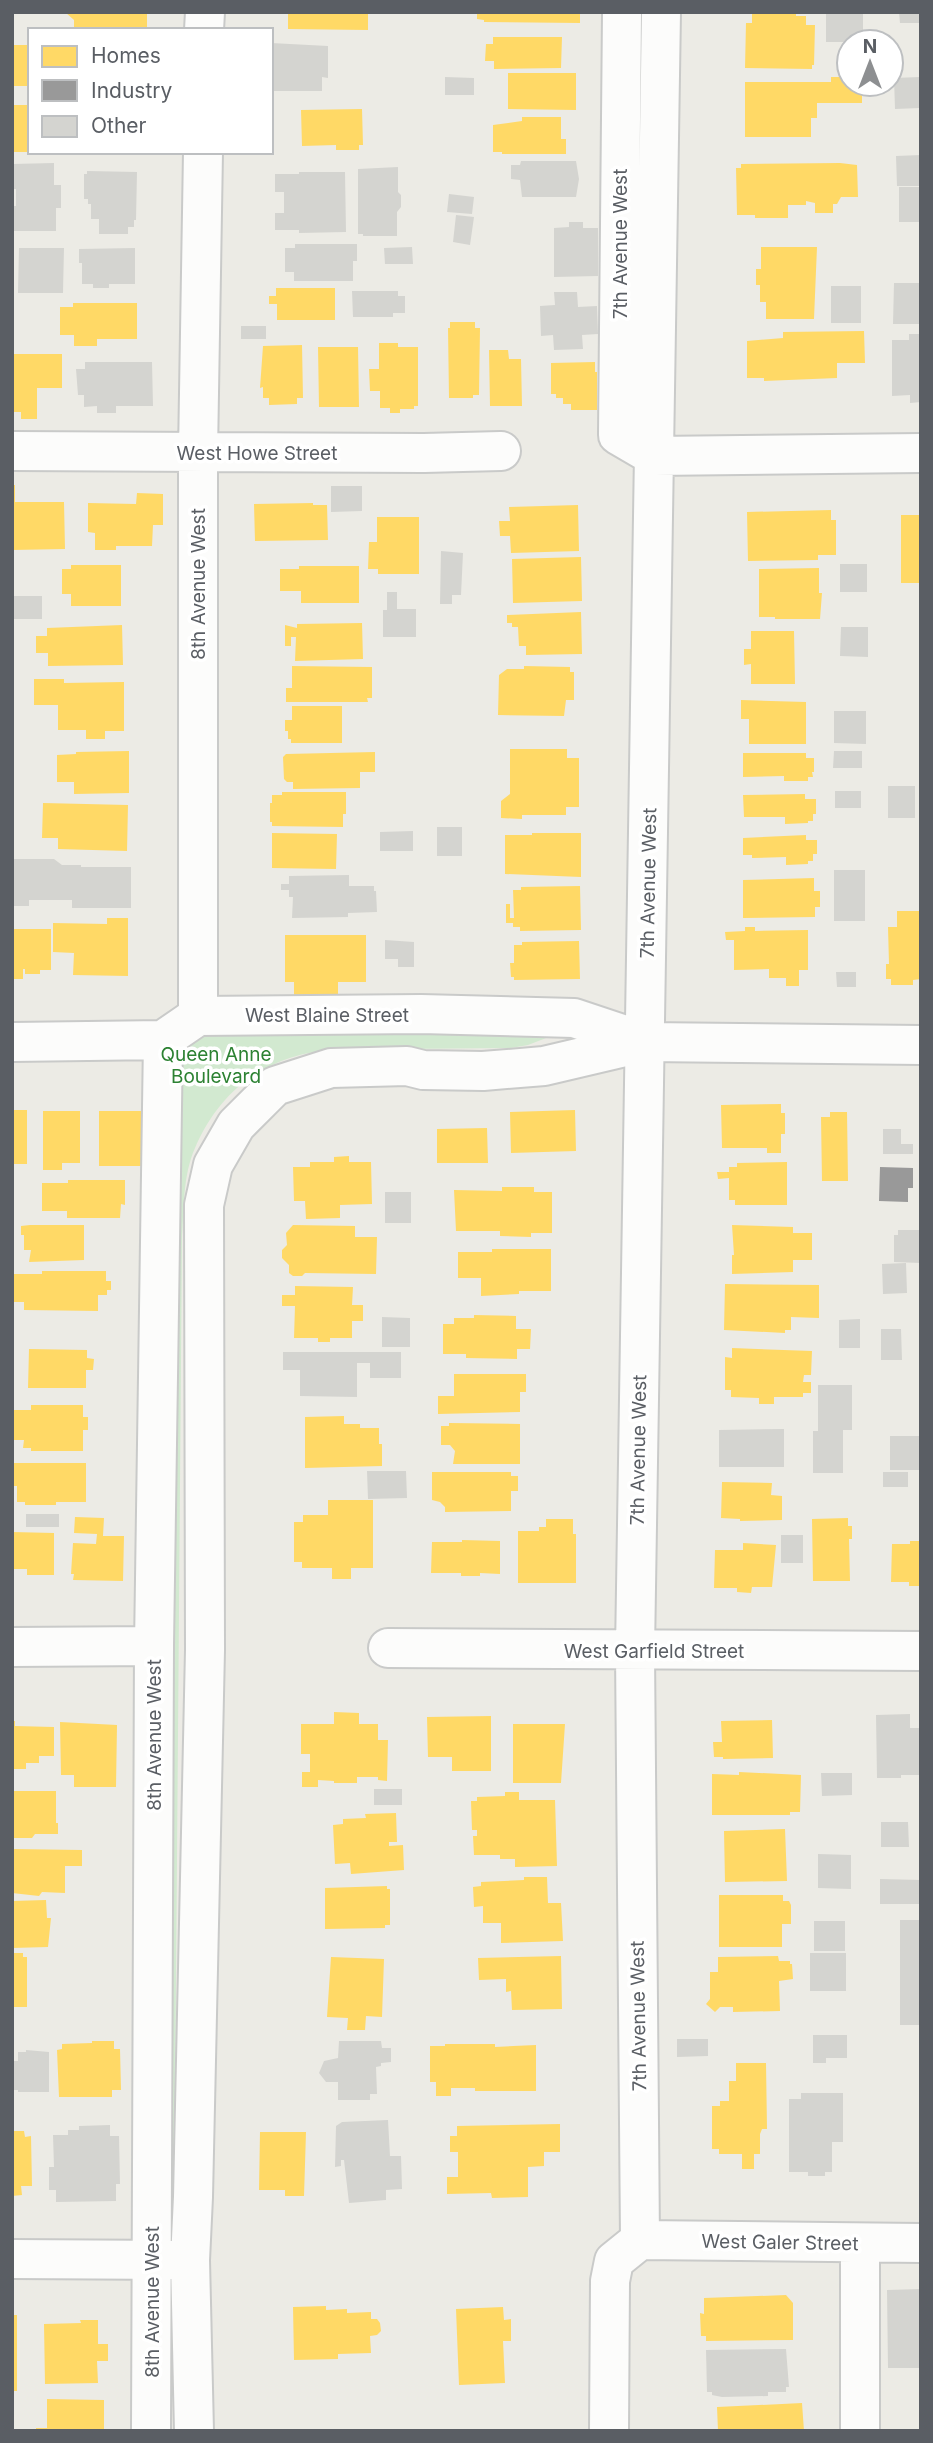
<svg xmlns="http://www.w3.org/2000/svg" width="933" height="2443" font-family="Inter,sans-serif">
<style>
.green{fill:#d2e9d0}
.homes{fill:#ffd966}
.industry{fill:#999}
.building{fill:#d4d4d0}
.lines{fill:none;stroke-linecap:round;stroke-linejoin:round}
.minor-casing{stroke:#c9cac9;stroke-width:42}
.minor{stroke:#fcfcfb;stroke-width:38}
.labels{text-anchor:middle;stroke-width:7;stroke-linejoin:round;paint-order:stroke}
.street-label{font-size:19px;fill:#5a5e64;stroke:#fff}
.park-label{font-size:19px;fill:#2d8233;stroke:#fff}
</style>
<rect width="100%" height="100%" fill="#ecebe5"/>
<!-- green -->
<path class="green" d="M227,1028L554,1035L528,1045L511,1048C472,1048 433,1049 394,1049C374,1049 354,1047 335,1049C269,1055 222,1086 195,1148C183,1175 184,1207 182,1237L174,2234H168L162,2225L179,1058L198,1039Z"/>
<!-- homes -->
<path class="homes" d="M65,12H147V30H74V20Z
M288,12H368V30L288,29Z
M477,12H580V23L484,22V20L477,19Z
M752,12H796V16H806V25H815L814,65H812V69L745,68L746,23H752Z
M493,37H562L561,68L494,69V61H485L486,44H493Z
M12,45H30V86H12Z
M508,73H576V110L508,109Z
M831,77H849V84H862V103H817V118H811V137H745V82H831Z
M12,105H30V152H12Z
M362,109L363,145H359V150H336V145L302,146L301,110Z
M522,117H561V139H566V154H502V152H493V125L522,121Z
M840,163L857,165L858,197H841L837,204H833V213H815V203L806,201V205H788V218H755V215H737L736,168H741V164Z
M761,247H817L814,319H766V302H760V285H756V269H761Z
M276,288H335V320H277V304H269V296H276Z
M73,303H137V339H97V346H74V335H60V307H73Z
M450,322H475V328H480L479,395H473V398H449L448,328H450Z
M864,331L865,363H837V378L764,381V378H747V341L783,338V332Z
M379,343H398V347H418V406H414V409H400V413H390V408H380V391H370L369,369H379Z
M302,345L303,398H297V404L269,405V398H263V387L260,388L263,346Z
M318,347H358L359,407H319Z
M489,350H508L509,359H521L522,406H490Z
M12,354H62V388H37V419H21V412H12Z
M595,362V372H597V410H571V404H563V398H556V394H551V363Z
M12,485H15V502H64L65,549L12,550Z
M137,493L163,494V525H153L152,546H116V550H95V533L88,532V503L136,504Z
M313,503V505H327L328,540L255,541L254,504Z
M578,505L579,551L511,553L510,536H500L499,521H510L509,507Z
M831,510V520H836V555H818V560L748,561L747,512Z
M901,515H921V583H901Z
M377,517H419V574H378V569H368L369,542H377Z
M581,557L582,601L513,603L512,559Z
M71,565H121V606H71V594H62V569H71Z
M299,566H359V603H301V591H280V569H299Z
M819,568V593H822L820,619H775V617H759V569Z
M581,612L582,654L526,655V646H519L518,627H512V623H507V615Z
M362,623L363,659L295,661L296,637H291V646H285V625L297,628V624Z
M122,625L123,665L48,666V653H36V636H47V628Z
M751,631H794L795,684H751V664L744,665V649H751Z
M292,666L372,667V698H367L368,702H286V688H292Z
M524,666L570,667V672H574V700H566L564,716L498,715L499,675L507,669H524Z
M34,679H64V683L124,682V731H105V739H86V730H58V705H34Z
M741,700L806,702V744H749V719H741Z
M292,706H342V743H291V739H288V731H285V720H292Z
M510,749H567V758H579V807H566V815H522V819L501,818V801L510,794Z
M129,751V793L74,794V782H57V755L76,754V752Z
M375,752V772H360V788L293,789V782H287L284,779L283,757L286,754Z
M743,753H806V758H814V772H812L813,777H808V781H784V776L743,777Z
M282,792H346V814H343V827L272,826V822H270V803H272V795H282Z
M805,794V799H816V814H813V821H808V823L785,824V817H744L743,795Z
M43,803L128,805L127,851L58,849V838H42Z
M272,833L337,834L336,869L272,868Z
M532,833H581V877L505,874V835H532Z
M806,835V840H817V854H813V861H808V864L786,865V857L752,858V855H743V838Z
M814,878V891H820V907H815V917L743,918V880Z
M580,886L581,930L520,931V927H513V923H506V904H510V918H514L513,890H521V887Z
M897,911H921V979L913,980V985H891V979H886V964H889L888,927H897Z
M107,918H128V976L73,975L74,953L53,952V923L107,924Z
M745,927H755V931L808,930V970H799V986H786V978H769V969L734,970V940H726L725,932L745,931Z
M12,929H51V970H40V974H25V969H23V979H12Z
M285,935H366V982H338V995H294V982H285Z
M579,941L580,979L514,980V977H511L510,963H514V945H522V942Z
M781,1104V1113H785V1134H781V1153H767V1148H722L721,1105Z
M12,1110H27V1164H12Z
M575,1110L576,1151L511,1153L510,1112Z
M43,1111H80V1163H62V1170H43Z
M99,1111H141V1166H99Z
M830,1112H847L848,1181H822L821,1117H830Z
M487,1128L488,1163H437V1129Z
M349,1156V1162H371L372,1204L340,1205V1218L306,1219L305,1201H294L293,1167H310V1162H334V1157Z
M787,1162V1205H735V1200H729V1178L718,1179L717,1172H729V1167H737V1163Z
M68,1180H125V1205L121,1204L120,1218H67V1211H42V1183H68Z
M502,1187H534V1192H552V1233H531V1237L500,1236V1231H456L454,1190L502,1191Z
M30,1225H84V1260L29,1262L31,1250H24V1235H21V1226Z
M293,1225L355,1226V1237H377L376,1274L305,1273L302,1276H293L289,1273V1265L282,1258V1250L287,1245L286,1233Z
M732,1225L793,1227V1233H812V1260H793V1272L732,1274V1255H734Z
M492,1249H551V1291H519V1294L481,1296V1278H458V1252H492Z
M42,1271H106V1281H111V1290H107V1295H98V1311L24,1310V1302H12V1274H42Z
M725,1284L819,1285V1318L791,1317V1330H785V1333L724,1330Z
M295,1286L353,1287L352,1305H363V1321H352V1338H330V1342H318V1338H294L295,1306H282V1295H295Z
M474,1315L516,1316V1329H531L530,1349H517V1359L466,1358V1354H443V1324H454V1318H474Z
M732,1348L812,1351L811,1375H804L803,1382H811V1393H803V1397H774V1404H759V1398L731,1397V1390H725V1357L732,1358Z
M29,1349L87,1350V1358L94,1359L93,1370H86V1388H28Z
M454,1374H526V1392H520V1412L438,1414V1396H454Z
M31,1405H83V1417H88V1430H83V1451H31V1448H23L24,1440H12V1410H31Z
M344,1416V1424H360V1428H379V1444H382V1466L305,1468V1417Z
M449,1423L520,1424V1464H453L455,1451L450,1445H441V1426H449Z
M13,1463H86V1502H56V1505H25V1502H17V1486H13Z
M432,1472H511V1476H518V1491H511V1511L445,1512V1507L440,1502L432,1500Z
M722,1482L772,1483L771,1495L782,1496V1520L740,1521V1519L721,1518Z
M328,1500H373V1568H351V1579H332V1568H302V1562H294V1522H303V1515H328Z
M75,1517L104,1518L103,1536H124L123,1581L73,1580L74,1574H71L73,1543L96,1544L97,1534L74,1533Z
M848,1518V1526H852V1539H849L850,1581H813L812,1519Z
M546,1519H573V1534H576V1583H518V1531H539V1527H546Z
M12,1532L54,1533V1575H27V1569H12Z
M462,1540L500,1541V1574L480,1573V1576H461V1573H431L432,1542H462Z
M910,1541H921V1586H909V1582H891L892,1544H910Z
M743,1543L776,1545L772,1587H752L751,1593L737,1592V1588H714L715,1550H743Z
M334,1712L359,1713V1724H378V1740H388L387,1781L378,1780V1777H357V1783H334V1781L318,1780V1787H302V1772H310V1754H301V1724H334Z
M491,1716V1771H452V1757H428L427,1717Z
M772,1720L773,1758L723,1759V1757H714L713,1742H722L721,1721Z
M12,1721H15V1726L54,1727V1756H39V1763H26V1769H12Z
M60,1722L117,1725L116,1787H74V1775H61Z
M513,1724H565L561,1783H513Z
M739,1772L801,1775L800,1812H790V1815H712V1774L739,1775Z
M12,1791H56V1823H58V1834H35L32,1838H12Z
M505,1792H519V1800H555L557,1866L515,1867V1859H500V1855H474L473,1836H477V1830H472L471,1801H477V1797L505,1796Z
M396,1813L397,1842H389V1846L403,1845L404,1870L351,1874L350,1863L335,1864L333,1825L343,1824V1819L366,1818L365,1814Z
M785,1829L787,1881L725,1882L724,1831Z
M12,1849L82,1850V1866H65V1893L42,1892L39,1896L12,1893Z
M524,1877H547L548,1903H561L563,1941L501,1943V1923H483V1906L474,1907L473,1887L481,1886V1882L524,1880Z
M387,1886V1889H390V1925H385V1928L325,1929V1888Z
M719,1895H783V1901H789L791,1905V1924H782V1947H719Z
M46,1900L47,1918H51L48,1947L12,1948V1901Z
M12,1953H23V1957H27V2007H12Z
M561,1956L562,2009L512,2010L511,1991L506,1992V1979L479,1980L478,1958Z
M778,1956L779,1961H790V1964H792L793,1979L779,1981L780,2011L733,2012V2007H720L715,2012L706,2004L710,1999V1972H718V1957Z
M331,1957L384,1959L382,2017L366,2016L365,2030H347L348,2018L327,2017Z
M92,2041H114V2049H120L121,2090H112V2097H59L57,2050L62,2049V2044L92,2043Z
M445,2044H495V2047L536,2045V2091H475V2088H451V2096H436V2082H430V2046H445Z
M736,2063H766L767,2129H762L760,2134V2154H754V2169H742V2154H719V2149H712V2106H720V2101H729V2081H736Z
M560,2124V2152H544V2166L528,2167V2197L492,2198L491,2193L447,2194V2177H458V2152H450V2136H457V2126Z
M12,2131H24L25,2137L31,2136L32,2186H21L22,2195L12,2196Z
M260,2132H306L304,2196H285V2190H259Z
M786,2295L793,2303V2340L706,2341V2336H701L700,2313L704,2314V2298Z
M326,2306V2310L347,2309V2313L371,2312V2319H377L380,2323L381,2331L377,2335L370,2336L371,2353L338,2354V2359L294,2360L293,2307Z
M503,2307L504,2320L511,2319V2341H503L505,2383L459,2385L456,2309Z
M12,2315H17V2391H12Z
M80,2320H98V2344H108V2361H97L98,2383L45,2384L44,2324L81,2323Z
M47,2399L104,2400V2431H36V2428H47Z
M802,2403L804,2431H718L717,2407Z"/>
<!-- industry -->
<path class="industry" d="M880,1167L913,1168V1188H908V1202L879,1201Z"/>
<!-- building -->
<path class="building" d="M826,12H863V42H826Z
M899,12H921V23H900Z
M271,43L328,46V78L322,77V91H272Z
M445,77L474,78V95H445Z
M920,77V108L895,109L894,78Z
M921,155V186H897L896,156Z
M521,161H576L579,179L576,197H522L520,180L511,179V165H520Z
M54,163V185H61V208H56V231H12V206H16V189H12V164Z
M398,167V192L401,195V207L397,212V236H363V234H358V169Z
M87,171L137,172L136,220H134V227H128V234H99V219H91V204H88V199H84V174H87Z
M299,172H345L346,232L299,233V230H275V213H284V192H275V174H299Z
M899,187H921V222H899Z
M449,194L474,197L472,214L447,212Z
M456,215L474,217L470,245L453,242Z
M569,222H583V228H598V276L554,277V228L569,227Z
M295,244H357V261H353V281H294V272H285V248H295Z
M412,247L413,264H385L384,248Z
M19,248H64L63,293H18Z
M135,248V284H109V288H93V284H82V263H79V249Z
M894,283H920L921,324H893Z
M831,286H861V323H831Z
M352,291H398V296H405V313H393V317H353Z
M554,292H577L578,307L597,306L598,334L582,335L583,349L554,350L553,335L541,336L540,306L555,305Z
M241,326H266V339H241Z
M909,334H921V402L910,403V395L892,396V340H909Z
M85,362H152L153,406H116V413H97V406L84,407V395H78L76,369H85Z
M331,486H362V511L331,512Z
M441,551L463,553L461,595H452V604H440Z
M840,564H867V592H840Z
M387,592H397V609H416V637H383V610H387Z
M12,596H42V619H12Z
M841,627H868V657L840,656Z
M834,711H866V744L834,743Z
M834,751H862V768H833Z
M888,786H915V818H888Z
M835,791H861V808H835Z
M437,827H462V856H437Z
M413,831V851H380V832Z
M12,859H54L62,865H81V867H131V908H72V900H29V906H12Z
M834,870H865V921H834Z
M349,875V886H374V891H376L377,912L348,913V917L292,918L293,897H289V890H281V884H289V876Z
M385,940L414,942V967H398V959H385Z
M836,972H856V987H837Z
M883,1129H901V1144H913V1154H883Z
M385,1192H411V1223H385Z
M898,1230H921V1263L894,1262V1235H898Z
M906,1263L907,1293L883,1294L882,1264Z
M382,1317L410,1318V1347H382Z
M860,1319V1348H839V1320Z
M881,1329H901L902,1360H881Z
M283,1352H401V1378H370V1363H357V1397L300,1396V1370H283Z
M818,1385H852V1430H843V1473H813V1431H818Z
M784,1429V1467H719V1430Z
M890,1436H921V1470H890Z
M367,1471H406L407,1498L368,1499Z
M883,1472H908V1487H883Z
M26,1514H59V1527H26Z
M781,1535H803V1563H781Z
M910,1714V1728H921V1775H901V1778H877L876,1715Z
M821,1773H852V1795L822,1796Z
M374,1789H402V1805H374Z
M881,1822H908L909,1847H881Z
M818,1854L851,1855V1889L818,1888Z
M880,1879L921,1880V1904H880Z
M900,1920H921V2025H900Z
M814,1921H845V1951H814Z
M810,1953H846V1991H810Z
M813,2035H847V2058H826V2063H813Z
M677,2039H708V2056L677,2057Z
M339,2041H381L382,2048H391V2062L381,2063V2066L376,2067L377,2094H370V2100H338V2082H326L319,2073L324,2061L338,2058Z
M26,2050L49,2052V2092H18V2090H13L12,2061H18V2052H26Z
M801,2093H843V2142H832V2172H825V2176H808V2172H789V2099H801Z
M388,2120L390,2156H401L402,2189L386,2190V2200L349,2203L344,2160H341V2166L335,2167L336,2126L342,2122Z
M110,2125V2136H119L120,2184H116V2201L56,2202V2190H49V2167H54L53,2135H68V2130H79V2126Z
M921,2289V2368H888L887,2290Z
M786,2349L789,2387H786V2392H768V2396L722,2397L712,2395V2392H707L706,2350Z"/>
<g class="lines">
<defs>
<path id="minor" d="M622,12L618,435L654,456
M204,30L205,12
M12,451L424,453L501,451
M654,456L921,453
M198,1016V453L203,152
M12,1042L163,1040L198,1016L421,1014L574,1018L646,1042
M12,1647L154,1646
M388,1648L921,1651
M640,2240L635,1651L661,12
M640,2240L921,2243
M860,2243V2431
M12,2259L177,2260
M151,2431L154,1646L163,1040
M194,2431L190,2260L193,2197L205,1650L204,1205L213,1165L236,1125L275,1086L331,1068L407,1066L423,1070L483,1071L544,1066L646,1042L921,1045
M609,2431L610,2281L614,2261L640,2240"/>
</defs>
<!-- minor casing -->
<use href="#minor" class="minor-casing"/>
<!-- minor -->
<use href="#minor" class="minor"/>
</g>
<g class="labels">
<!-- street labels -->
<g class="street-label">
<text transform="translate(620 244) rotate(-90)" y="7">7th Avenue West</text>
<text x="257" y="460">West Howe Street</text>
<text transform="translate(198 584) rotate(-90)" y="7">8th Avenue West</text>
<text transform="translate(648 883) rotate(-89)" y="7">7th Avenue West</text>
<text x="327" y="1022">West Blaine Street</text>
<text transform="translate(638 1450) rotate(-89)" y="7">7th Avenue West</text>
<text x="654" y="1658">West Garfield Street</text>
<text transform="translate(154 1735) rotate(-90)" y="7">8th Avenue West</text>
<text transform="translate(638 2016) rotate(-91)" y="7">7th Avenue West</text>
<text transform="translate(780 2242) rotate(1)" y="7">West Galer Street</text>
<text transform="translate(152 2302) rotate(-90)" y="7">8th Avenue West</text>
</g>
<!-- park labels -->
<g class="park-label">
<text x="216" y="1061">Queen Anne<tspan x="216" dy="22">Boulevard</tspan></text>
</g>
</g>
<!-- border -->
<rect width="933" height="2443" fill="none" stroke="#5a5e64" stroke-width="28"/>
<!-- legend -->
<rect x="28" y="28" width="245" height="126" fill="#ffffff" stroke="#bdbfc1" stroke-width="2"/>
<rect x="42" y="46" width="35" height="21" fill="#ffd966" stroke="#bdbfc1" stroke-width="2"/>
<text x="91" y="63" font-size="21" fill="#5a5e64">Homes</text>
<rect x="42" y="80" width="35" height="21" fill="#999999" stroke="#bdbfc1" stroke-width="2"/>
<text x="91" y="98" font-size="21" fill="#5a5e64">Industry</text>
<rect x="42" y="116" width="35" height="21" fill="#d4d4d0" stroke="#bdbfc1" stroke-width="2"/>
<text x="91" y="133" font-size="21" fill="#5a5e64">Other</text>
<!-- north arrow -->
<g transform="translate(870 63)"><circle r="33" fill="#ffffff" stroke="#bdbfc1" stroke-width="2"/>
<path d="M0-5L12 26L0 18L-12 26Z" fill="#8d8f91"/>
<text y="-10" font-size="19" font-weight="bold" text-anchor="middle" fill="#5a5e64">N</text>
</g>
</svg>
